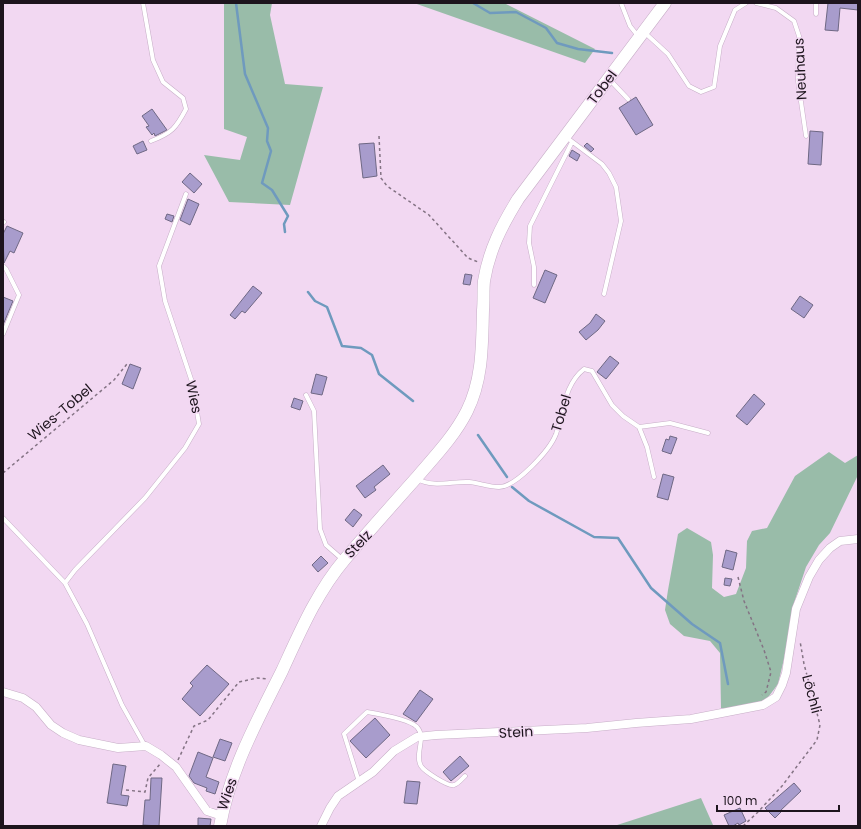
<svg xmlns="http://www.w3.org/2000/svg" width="861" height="829" font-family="Poppins,sans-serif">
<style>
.green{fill:#99bca9}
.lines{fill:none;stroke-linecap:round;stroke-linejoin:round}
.stream{stroke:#6f9abe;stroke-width:2.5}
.building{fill:#a89ccc;stroke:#6f6884}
.lane-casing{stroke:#c7aec7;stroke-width:5}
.street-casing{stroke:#c7aec7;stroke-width:9}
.secondary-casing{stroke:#c7aec7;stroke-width:13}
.path{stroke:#847384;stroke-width:1.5;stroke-dasharray:3 3;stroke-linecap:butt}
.lane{stroke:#fff;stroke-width:4}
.street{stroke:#fff;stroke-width:8}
.secondary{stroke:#fff;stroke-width:12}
.labels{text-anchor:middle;stroke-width:3;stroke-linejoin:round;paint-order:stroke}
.street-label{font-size:14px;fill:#1d141d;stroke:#f2d8f2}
</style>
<rect width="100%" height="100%" fill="#f2d8f2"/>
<!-- green -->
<path class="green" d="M224,3H272L270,15L285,84L323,87L290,205L229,202L204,155L240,160L247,137L224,129Z
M414,3H504L595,49L585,63Z
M829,452L845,463L858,455V475L830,533L819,545L806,567L793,606L784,659L778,684L769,696L758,705L738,710L721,708L720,653L710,641L684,636L670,624L665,610L668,590L678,534L687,528L711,542L713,555L712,588L724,597L736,594L746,568L747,541L752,531L767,528L795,476Z
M701,798L713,825L712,826H614Z"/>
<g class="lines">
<!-- stream -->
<path class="stream" d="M236,3L245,74L268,128L267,141L271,151L262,183L272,190L288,216L284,224L285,232
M473,3L490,13L516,12L546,28L557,43L578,49L612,53
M308,292L315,301L327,307L342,346L361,348L372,355L379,374L413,401
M478,435L507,477
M512,487L529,501L594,537L618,538L651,588L692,624L720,643L728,684"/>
</g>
<!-- building -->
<path class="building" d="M828,3H858V10L840,8L838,31L825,30Z
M636,97L653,125L636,135L619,108Z
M152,109L167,130L155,136L154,133L152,135L146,127L149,126L142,116Z
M810,131L823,132L821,165L808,164Z
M143,141L147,150L137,154L133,146Z
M374,143L377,176L363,178L359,144Z
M587,143L594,149L591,152L584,146Z
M572,150L580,155L577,161L569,156Z
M190,173L202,184L194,193L182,182Z
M188,199L199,204L190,225L180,220Z
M167,214L174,216L172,222L165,219Z
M7,226L23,233L14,253L10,251L4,263L3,234Z
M545,270L557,275L545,303L533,298Z
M465,274L472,275L470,285L463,284Z
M253,286L262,293L245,313L242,311L235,319L230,315Z
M800,296L813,305L804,318L791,309Z
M3,297L13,301L3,325Z
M596,314L605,321L598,330L586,340L579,332L590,323Z
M610,356L619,363L606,379L597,372Z
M130,364L141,368L133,389L122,384Z
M316,374L327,377L322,395L311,393Z
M754,394L765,404L747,425L736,416Z
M294,398L303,401L300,410L291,407Z
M670,436L677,438L671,454L662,451L666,439L669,440Z
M383,465L390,474L374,487L376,490L365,498L356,486Z
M663,474L674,477L668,500L657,497Z
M354,509L362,515L353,527L345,520Z
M726,550L737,553L733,570L722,567Z
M321,556L328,563L318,572L312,565Z
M725,578L732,579L730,586L724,585Z
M207,665L229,684L200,716L182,699L193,686L190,683Z
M420,690L433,699L416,722L403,714Z
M375,718L390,735L366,758L350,741Z
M220,739L232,743L225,761L213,757Z
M198,752L213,758L206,777L219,782L215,794L206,791L207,788L194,783L189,776Z
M460,756L469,766L451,781L443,772Z
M113,764L126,766L121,795L129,796L127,806L107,803Z
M151,778H162L159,826L143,825L145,800H150Z
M407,781L420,782L417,804L404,803Z
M794,783L801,791L780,811L781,812L775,818L765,808Z
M740,808L746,821L739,825L738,823L733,826H729L724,815Z
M198,818L211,819L210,826H198Z"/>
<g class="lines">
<defs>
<path id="lane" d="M143,3L153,60L163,82L183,98L186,109C176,128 172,133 151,141
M621,3L630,26L638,36
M756,3L776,8L794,21L799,36L798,81L806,136
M816,14V3
M644,32L668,54L689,86L701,92L714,87L720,46L735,10L746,3
M610,80L628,99
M566,137L602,164L609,173L616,187L621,221L604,294
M3,223L4,222
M3,266L6,269L19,295L3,334
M534,285V267L529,243L530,226L572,142
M306,395L314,411L320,529L326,545L342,559
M639,427L670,423L708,433
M418,479C432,488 453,481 469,482C479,483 489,487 499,487C516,487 550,450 556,434C564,411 564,385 584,369L592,371L612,405L623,416L639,427L647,447L654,477
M3,518L65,583L87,624L122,705L145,746
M65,583L75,570L145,498L185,448L199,424L192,382L165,301L159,266L186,194
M359,782L344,734L367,712C379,714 409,719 417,727C427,738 414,754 421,766C424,771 448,787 454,785C458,784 462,779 465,776"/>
<path id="street" d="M3,692L23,698L36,707L51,725L63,733L79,740L118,748L146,746L161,755L176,767L207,811L222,816
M321,826L330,808L338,796L373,772L394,751L417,737L436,735L587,728L636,723L691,719L763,705L776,697L782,685L786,673L796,609L809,577L819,560L830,548L840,541L858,539"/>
<path id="secondary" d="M220,826C230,770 257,721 282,671C300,632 317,592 345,559C369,531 393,504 418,476C436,455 455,435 467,411C483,379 482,344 483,310C484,300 483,290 484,281C489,250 502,225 518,199L665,3"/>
</defs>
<!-- lane casing -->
<use href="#lane" class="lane-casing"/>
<!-- street casing -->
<use href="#street" class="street-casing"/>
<!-- secondary casing -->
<use href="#secondary" class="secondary-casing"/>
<!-- path -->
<path class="path" d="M379,136L381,178L387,186L429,215L468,258L478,262
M3,473L114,380L127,364
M738,577L744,601L764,650L771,672L766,692L762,695
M178,760L194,726L208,720L239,682L257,678L267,679
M126,790L145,792L148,778L160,764
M743,826L757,813L782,786L817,740L820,725L818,717L804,664L800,641"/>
<!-- lane -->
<use href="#lane" class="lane"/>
<!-- street -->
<use href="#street" class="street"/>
<!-- secondary -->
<use href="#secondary" class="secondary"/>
</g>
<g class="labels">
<!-- street labels -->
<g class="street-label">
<text transform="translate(800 69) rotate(-93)" y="5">Neuhaus</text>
<text transform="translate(602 87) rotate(-53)" y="5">Tobel</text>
<text transform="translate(194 397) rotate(78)" y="5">Wies</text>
<text transform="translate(60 412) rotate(-40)" y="5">Wies-Tobel</text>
<text transform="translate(561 413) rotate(-73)" y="5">Tobel</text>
<text transform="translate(358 544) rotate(-47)" y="5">Stelz</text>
<text transform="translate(812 694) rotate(75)" y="5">Löchli</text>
<text transform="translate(516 732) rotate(-3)" y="5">Stein</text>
<text transform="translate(227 794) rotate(-71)" y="5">Wies</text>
</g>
</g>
<!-- border -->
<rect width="861" height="829" fill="none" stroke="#1d141d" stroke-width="8"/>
<!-- scale -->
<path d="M717 805v6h122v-6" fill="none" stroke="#1d141d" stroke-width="2"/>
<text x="723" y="805" font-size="12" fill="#1d141d" stroke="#f2d8f2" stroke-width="3" paint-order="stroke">100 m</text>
</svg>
